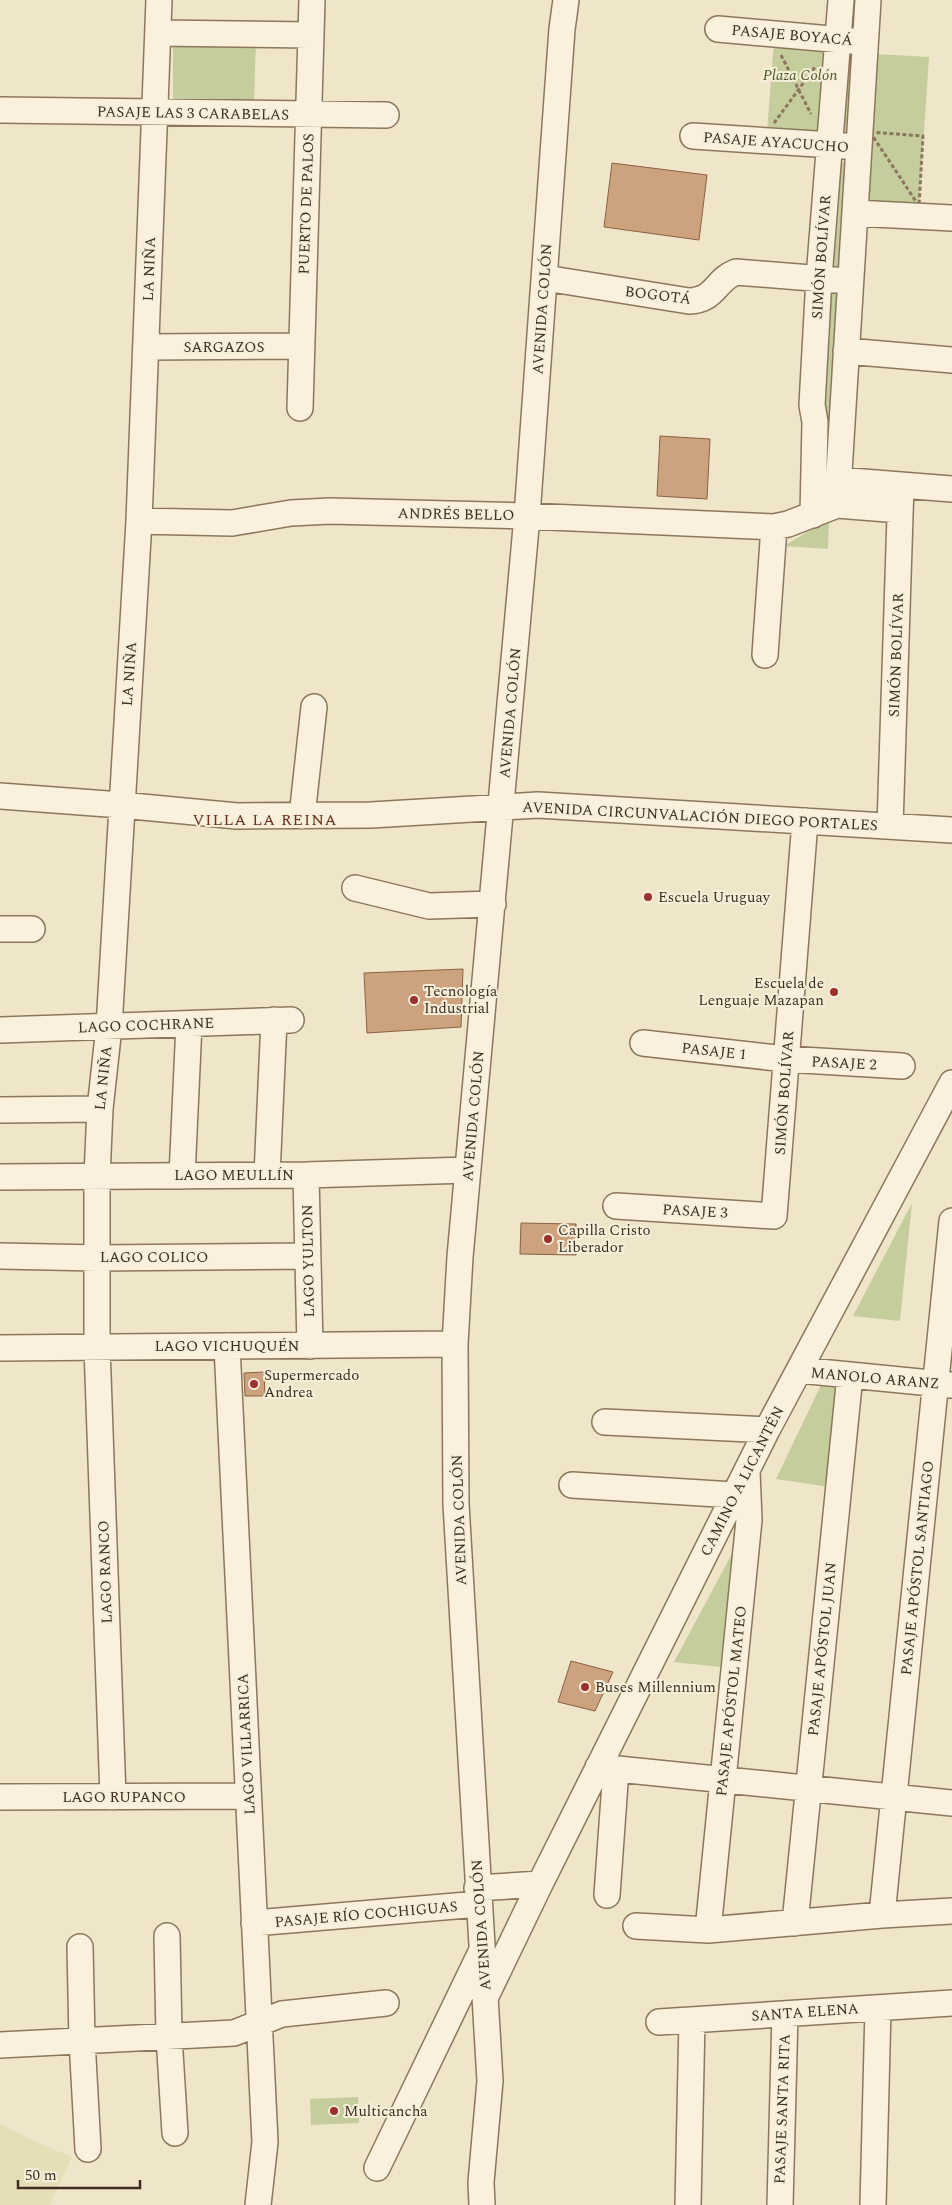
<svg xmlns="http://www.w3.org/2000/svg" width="952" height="2205" font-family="Spectral,serif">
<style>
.farmland{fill:#e5deb6}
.green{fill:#c6cd9c}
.building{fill:#cda27f;stroke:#8b6243}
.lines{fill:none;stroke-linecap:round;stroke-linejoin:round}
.minor-casing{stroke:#8c775d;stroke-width:28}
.path{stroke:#8c775d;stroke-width:3;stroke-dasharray:4 2.5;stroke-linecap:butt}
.minor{stroke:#f9f1dd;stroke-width:25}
.poi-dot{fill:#9b302d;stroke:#f6eed9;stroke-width:2}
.labels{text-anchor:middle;stroke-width:4;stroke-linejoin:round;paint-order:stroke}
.street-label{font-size:15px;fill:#3c2f21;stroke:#f6eed9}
.park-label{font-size:15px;font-style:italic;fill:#4b5827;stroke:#f6eed9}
.poi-label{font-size:15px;fill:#3c2f21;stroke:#f6eed9;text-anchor:start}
.neighbourhood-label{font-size:16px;letter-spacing:1px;fill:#693120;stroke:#f6eed9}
</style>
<rect width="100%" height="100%" fill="#efe5c9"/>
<!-- farmland -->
<path class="farmland" d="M0,2124L36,2142L72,2157L49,2205H0Z"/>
<!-- green -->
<path class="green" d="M256,41L254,102H173V42Z
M774,41L831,45L823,137L767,132Z
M843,54L857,55L850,133L839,131Z
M876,54L929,57L919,206L866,202Z
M836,161L854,163L845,270L828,269Z
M838,293L839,298L826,471H819L827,294Z
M829,519L828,549L784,546Z
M912,1203L900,1321L853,1316Z
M821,1385L843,1387L829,1487L776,1479Z
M735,1548L720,1667L674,1662Z
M358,2097L359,2123L311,2125L310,2099Z"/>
<!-- building -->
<path class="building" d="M612,163L707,175L699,240L604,227Z
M660,436L710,439L707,499L657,496Z
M463,969L461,1027L367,1033L364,973Z
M521,1223L576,1224V1255L520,1254Z
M264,1372L265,1396H245L244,1373Z
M571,1661L613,1672L595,1711L558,1702Z"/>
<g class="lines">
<defs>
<path id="minor" d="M718,29L853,41
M158,33L311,35
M0,110L386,115
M693,136L847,146
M855,213L952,218
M545,278L689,301C716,300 715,280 736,272L836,280
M146,347L302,346
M846,351L952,360
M300,408L312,0
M838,480L952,489
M837,505L868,0
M813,515L815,422L812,405L819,278L841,0
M139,521L232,523L291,513L330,511L527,516L774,527L788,524L837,505L900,510
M765,655L774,527
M0,796L121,805L237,816L371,815L538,805L952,830
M302,816L314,707
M890,826L901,485
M355,888L429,906L493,904
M0,929H32
M0,1030L291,1020
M643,1043L786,1059L902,1066
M0,1110L100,1109
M267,1175L274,1020
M306,1175L310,1346
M182,1176L189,1024
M0,1177L306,1175L467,1170
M616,1206L774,1216L805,821
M0,1256L98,1258L307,1256
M227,1346L265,2142L258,2205
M0,1348L455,1344
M799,1370L952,1385
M605,1422L767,1430
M572,1485L734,1495
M598,1767L952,1803
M0,1797L248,1796
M113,1797L97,1347V1176L100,1109L109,1027L139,521L159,0
M477,1888L540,1884
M607,1895L616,1769
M882,1915L952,1221
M254,1923L479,1904
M795,1923L850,1375
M636,1926L708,1930L882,1915L952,1911
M708,1930L749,1520L747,1472
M167,1936L169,2036L175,2133
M80,1947L82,2040L88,2149
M486,1996L540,1884L767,1430L952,1083
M659,2022L952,2003
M0,2045L234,2033L282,2014L386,2003
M377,2168L482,1950
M482,2205L481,2182L490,2081L456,1504L455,1344L460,1257L527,516L562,29L566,0
M688,2205L692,2020
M780,2205L785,2014
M873,2205L878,2008"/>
</defs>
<!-- minor casing -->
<use href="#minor" class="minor-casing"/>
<!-- path -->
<path class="path" d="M781,55L811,114
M774,123L815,67
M870,132L923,136L919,206Z"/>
<!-- minor -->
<use href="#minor" class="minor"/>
</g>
<!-- markers -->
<g class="poi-dot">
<circle cx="648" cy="897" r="5"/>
<circle cx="834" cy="992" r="5"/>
<circle cx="414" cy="1000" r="5"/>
<circle cx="548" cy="1239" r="5"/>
<circle cx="254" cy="1384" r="5"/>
<circle cx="585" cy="1687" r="5"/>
<circle cx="334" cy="2111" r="5"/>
</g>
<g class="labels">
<!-- street labels -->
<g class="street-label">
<text transform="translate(792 35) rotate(5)" y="5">PASAJE BOYACÁ</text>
<text transform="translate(193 113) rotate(1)" y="5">PASAJE LAS 3 CARABELAS</text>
<text transform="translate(776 142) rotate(4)" y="5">PASAJE AYACUCHO</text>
<text transform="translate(306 204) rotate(-88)" y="5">PUERTO DE PALOS</text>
<text transform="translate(821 257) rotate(-86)" y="5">SIMÓN BOLÍVAR</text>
<text transform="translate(149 269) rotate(-88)" y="5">LA NIÑA</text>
<text transform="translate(658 295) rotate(7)" y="5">BOGOTÁ</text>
<text transform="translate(542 309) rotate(-86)" y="5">AVENIDA COLÓN</text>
<text x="224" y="352">SARGAZOS</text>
<text transform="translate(456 514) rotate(1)" y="5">ANDRÉS BELLO</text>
<text transform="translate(896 655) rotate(-88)" y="5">SIMÓN BOLÍVAR</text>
<text transform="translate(129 674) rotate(-86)" y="5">LA NIÑA</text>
<text transform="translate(510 713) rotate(-85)" y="5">AVENIDA COLÓN</text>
<text transform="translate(700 816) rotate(3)" y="5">AVENIDA CIRCUNVALACIÓN DIEGO PORTALES</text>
<text transform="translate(146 1025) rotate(-2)" y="5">LAGO COCHRANE</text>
<text transform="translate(714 1051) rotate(6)" y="5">PASAJE 1</text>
<text transform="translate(844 1063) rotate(3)" y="5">PASAJE 2</text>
<text transform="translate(103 1078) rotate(-84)" y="5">LA NIÑA</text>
<text transform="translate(784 1093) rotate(-86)" y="5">SIMÓN BOLÍVAR</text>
<text transform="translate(473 1116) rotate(-85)" y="5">AVENIDA COLÓN</text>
<text x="234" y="1180">LAGO MEULLÍN</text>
<text transform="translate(695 1211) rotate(3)" y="5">PASAJE 3</text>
<text x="154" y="1262">LAGO COLICO</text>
<text transform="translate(308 1261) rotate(-91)" y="5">LAGO YULTON</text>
<text x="227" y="1351">LAGO VICHUQUÉN</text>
<text transform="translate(875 1378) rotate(5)" y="5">MANOLO ARANZ</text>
<text transform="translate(742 1481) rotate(-63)" y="5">CAMINO A LICANTÉN</text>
<text transform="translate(459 1520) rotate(-92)" y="5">AVENIDA COLÓN</text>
<text transform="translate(917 1568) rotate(-84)" y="5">PASAJE APÓSTOL SANTIAGO</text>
<text transform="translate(105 1572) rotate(-92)" y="5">LAGO RANCO</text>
<text transform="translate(822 1649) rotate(-84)" y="5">PASAJE APÓSTOL JUAN</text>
<text transform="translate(731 1701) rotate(-84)" y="5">PASAJE APÓSTOL MATEO</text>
<text transform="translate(246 1744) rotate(-93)" y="5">LAGO VILLARRICA</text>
<text x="124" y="1802">LAGO RUPANCO</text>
<text transform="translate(366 1914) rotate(-5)" y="5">PASAJE RÍO COCHIGUAS</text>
<text transform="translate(481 1925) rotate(-94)" y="5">AVENIDA COLÓN</text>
<text transform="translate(805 2012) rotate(-4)" y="5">SANTA ELENA</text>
<text transform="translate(782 2109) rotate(-88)" y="5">PASAJE SANTA RITA</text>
</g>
<!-- park labels -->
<g class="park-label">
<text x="800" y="80">Plaza Colón</text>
</g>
<!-- poi labels -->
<g class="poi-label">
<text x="658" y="902">Escuela Uruguay</text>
<text x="824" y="988" text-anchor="end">Escuela de<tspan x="824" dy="17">Lenguaje Mazapan</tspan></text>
<text x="424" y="996">Tecnología<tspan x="424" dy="17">Industrial</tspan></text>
<text x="558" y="1235">Capilla Cristo<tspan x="558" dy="17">Liberador</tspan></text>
<text x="264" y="1380">Supermercado<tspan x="264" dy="17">Andrea</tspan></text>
<text x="595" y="1692">Buses Millennium</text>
<text x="344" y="2116">Multicancha</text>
</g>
<!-- neighbourhood labels -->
<g class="neighbourhood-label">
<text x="265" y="825">VILLA LA REINA</text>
</g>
</g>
<!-- scale -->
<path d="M18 2180v8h122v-8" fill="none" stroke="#3c2f21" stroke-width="2.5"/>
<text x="25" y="2180" font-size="15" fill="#3c2f21" stroke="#f6eed9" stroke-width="4" paint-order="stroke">50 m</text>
</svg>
